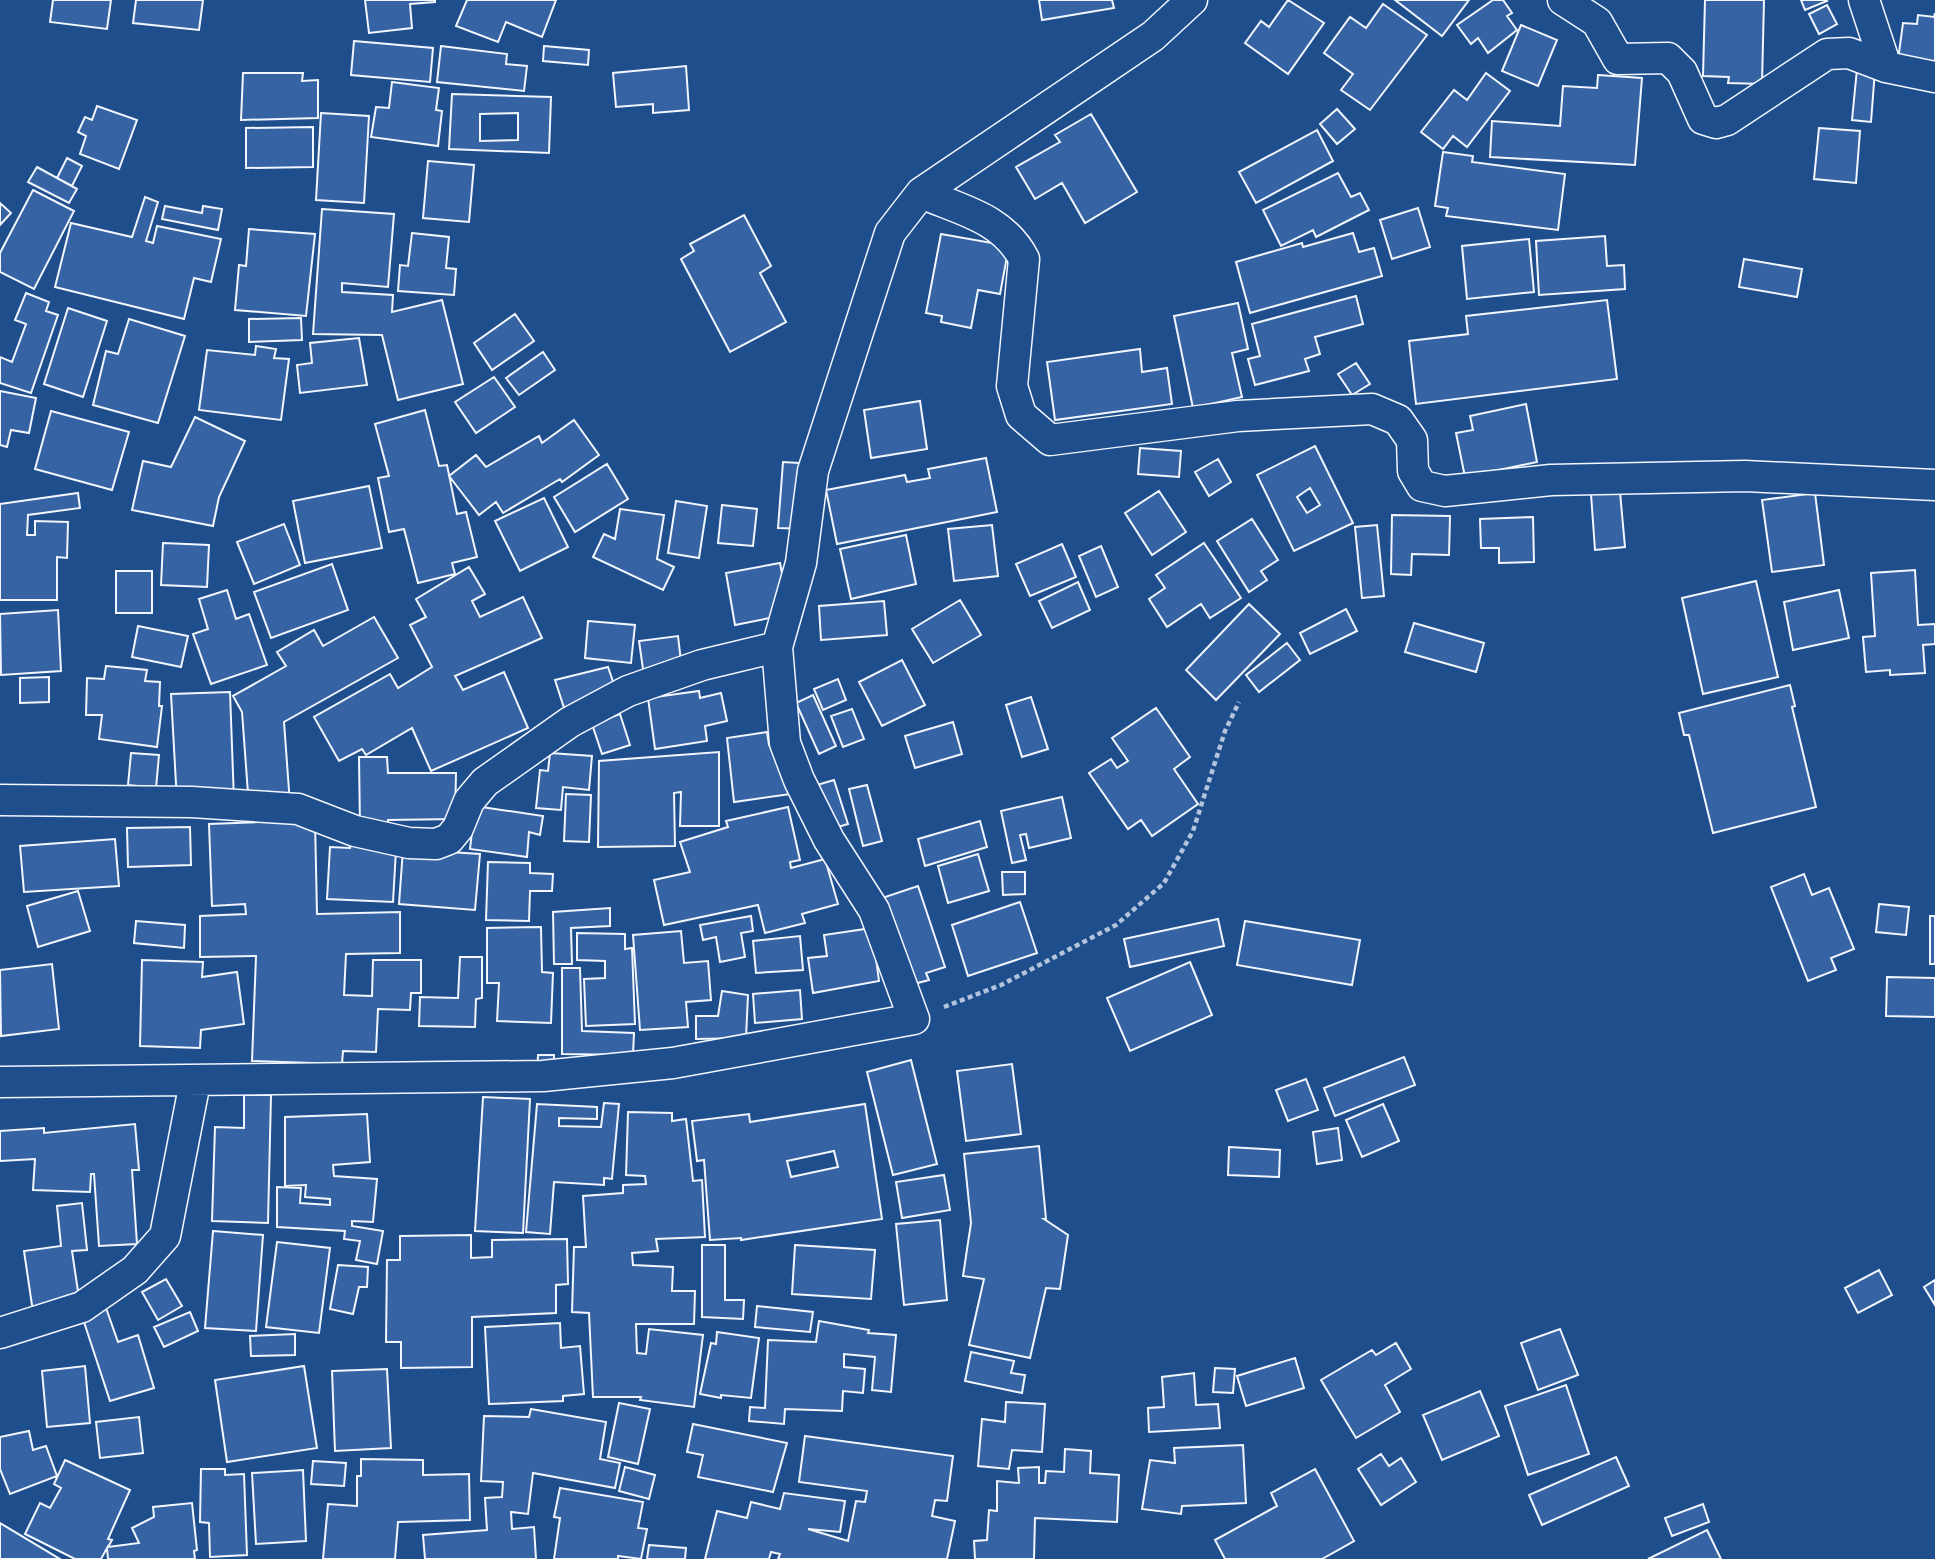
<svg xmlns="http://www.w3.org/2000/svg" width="1935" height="1559" font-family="'IBM Plex Serif',serif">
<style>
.building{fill:#3563a3;stroke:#f2f6ff;stroke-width:2;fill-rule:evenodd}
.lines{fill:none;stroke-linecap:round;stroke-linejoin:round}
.minor-casing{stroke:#f2f6ff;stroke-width:33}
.path{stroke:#b3c4dc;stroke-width:4.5;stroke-dasharray:5 3.5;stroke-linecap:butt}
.minor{stroke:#1f4e8c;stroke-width:30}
</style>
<rect width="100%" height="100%" fill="#1f4e8c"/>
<!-- building -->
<path class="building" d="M53,0H111L107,29L50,22Z
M136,0H203L199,30L133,23Z
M365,0H435V2L410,4L412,28L369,33Z
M467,0H556L542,37L506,22L498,42L456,26Z
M1039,0H1112L1114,8L1042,20Z
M1288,0L1324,23L1288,74L1245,43L1261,21L1269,27Z
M1395,0H1469L1442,36Z
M1493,0H1503L1512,13L1507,16L1517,30L1488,53L1478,38L1471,44L1457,25Z
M1705,0H1764L1762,84L1728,83L1729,77L1703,76Z
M1801,0H1826L1827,1L1805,10Z
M1383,4L1427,35L1370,110L1341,90L1353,74L1324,53L1350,17L1366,28Z
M1827,5L1837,24L1819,34L1809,14Z
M1935,13V64L1898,60L1903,23L1917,24L1918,15L1934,17Z
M1521,25L1557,40L1538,86L1502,71Z
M354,41L433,48L430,82L351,75Z
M441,46L507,54L506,64L527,66L524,91L437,82Z
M544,46L589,50L588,65L543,61Z
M686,66L689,110L653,113V104L616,107L613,73Z
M1857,69L1875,70L1871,122L1852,120Z
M243,73H303L302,81L318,80V118L241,120Z
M1486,73L1510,91L1467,147L1453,136L1443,149L1421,132L1454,90L1467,100Z
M1598,75L1642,78L1635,165L1490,157L1492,121L1560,126L1563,86L1597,88Z
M392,82L439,88L436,110L442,111L438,146L371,137L376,107L389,108Z
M452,94L551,97L549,153L449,149ZM518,113V140L480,141V114Z
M97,106L137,120L119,169L80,154L86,136L78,132L85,117L92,120Z
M1337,109L1355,129L1337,144L1320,124Z
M321,113L369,116L364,203L316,200Z
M1091,114L1137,192L1085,223L1062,183L1035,199L1016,167L1060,142L1055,135Z
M313,127V167L246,168V128Z
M1819,128L1860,131L1856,183L1814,179Z
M1317,130L1333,161L1256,203L1239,172Z
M1443,152L1473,156L1472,162L1565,174L1558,230L1446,216L1448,208L1435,206Z
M67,158L82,166L72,186L57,178Z
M428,161L474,165L469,222L423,218Z
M37,167L77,189L69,203L28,182Z
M1338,173L1351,197L1360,193L1369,210L1316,237L1313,230L1281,246L1263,210Z
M33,190L74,211L34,289L0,272V253Z
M145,197L158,202L146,241L153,243L157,226L221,239L211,282L194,278L184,319L55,287L71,223L132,237Z
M0,203L11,213L0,225Z
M165,206L202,213L203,206L222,209L218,230L162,219Z
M1418,208L1430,247L1392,259L1380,220Z
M322,209L394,214L388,287L342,283V292L393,295L392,312L442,300L463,384L398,400L382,335L313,334Z
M744,215L771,266L760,273L786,322L730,352L681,259L694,251L690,244Z
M249,229L315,234L306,316L235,310L239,265L246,266Z
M412,233L449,237L446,268L456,269L454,295L398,291L400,265L408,266Z
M1353,233L1359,252L1374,248L1382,276L1250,313L1236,262L1302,243L1303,247Z
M941,234L1009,246L1000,294L978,290L971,328L941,322L942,316L926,313Z
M1605,236L1607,266L1624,265L1625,289L1539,295L1536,241Z
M1529,239L1534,292L1467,299L1462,246Z
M1744,259L1802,269L1797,297L1739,287Z
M26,293L49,302L46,311L58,315L31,393L0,383V357L12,362L26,324L15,320Z
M1356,296L1363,324L1315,337L1320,354L1305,359L1309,371L1255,385L1248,359L1260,356L1252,324Z
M1607,300L1617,379L1416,404L1409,341L1468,334L1466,316Z
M1238,303L1248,349L1232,353L1242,397L1193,408L1174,316Z
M68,308L107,321L83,397L44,384Z
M515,314L534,341L492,370L474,343Z
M301,318L302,340L249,342V319Z
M129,319L185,336L158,423L93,405L106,351L118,354Z
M359,338L367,385L300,393L297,365L312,363L310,343Z
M256,346L276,349L274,358L289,359L281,420L199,410L207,350L255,355Z
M1140,349L1142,372L1167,368L1172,404L1055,420L1047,362Z
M543,352L555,370L519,395L506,378Z
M1356,363L1370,384L1352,395L1338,374Z
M494,377L515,407L476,433L455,402Z
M0,391L36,398L29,433L11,430L7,447L0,445Z
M920,401L927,449L871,458L864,410Z
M1526,404L1537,462L1465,477L1456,433L1473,430L1470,416Z
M425,410L439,466L447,465L457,514L466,512L477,557L452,563L455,574L418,583L404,529L389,532L378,478L389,476L375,424Z
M51,411L129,432L112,490L35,469Z
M195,417L245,441L219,497L213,526L132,510L143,461L171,467Z
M574,420L599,455L562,482L560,479L503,513L496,502L479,515L449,476L476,455L486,467L539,436L542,443Z
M1315,446L1353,523L1294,551L1257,475ZM1310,488L1320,505L1307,513L1297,497Z
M1140,448L1181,451L1179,477L1138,474Z
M986,458L997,512L837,544L826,490L905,475L907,482L930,478L928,469Z
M1218,459L1231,482L1209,496L1195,472Z
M783,462L815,464L811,529L778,528Z
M607,464L628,499L575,532L554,497Z
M369,486L382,548L305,563L293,501Z
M1159,491L1186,532L1152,555L1125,513Z
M1620,492L1625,547L1595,550L1591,494Z
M78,493L80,508L28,515L27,535H35V521L68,522L67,558L57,557V600H0V504Z
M1815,493L1824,565L1772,572L1762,500Z
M544,498L568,547L520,571L495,521Z
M676,501L707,506L699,558L668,553Z
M722,505L757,509L753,546L718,543Z
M620,509L664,515L657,559L674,567L663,590L593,557L604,534L615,539Z
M1392,515L1450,516L1449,555L1412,554L1411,575L1391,574Z
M1533,517L1534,562L1499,563V548H1481L1480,519Z
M1252,519L1278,560L1261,571L1267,580L1249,592L1217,541Z
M284,524L300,565L254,584L237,542Z
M992,525L998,576L954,581L948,529Z
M1377,525L1384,596L1362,598L1355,527Z
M906,535L916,584L851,599L840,549Z
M163,543L209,545L207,587L161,585Z
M1204,543L1241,598L1210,618L1201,604L1167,627L1149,599L1165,588L1156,575Z
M1062,544L1076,577L1030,596L1016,564Z
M1101,546L1118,587L1096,597L1079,556Z
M780,563L790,614L735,625L726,573Z
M332,564L348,610L271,638L254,592Z
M469,567L485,594L472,601L480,617L523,597L542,638L455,676L463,690L504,672L528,728L431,771L412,728L366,755L362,749L339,761L314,717L390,674L398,688L432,667L410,625L426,617L416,599Z
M1915,570L1918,625L1935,624V644L1923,645L1925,673L1890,675V670L1866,672L1863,637L1875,636L1871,573Z
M116,571H152V613H116Z
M1756,581L1778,677L1703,694L1682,598Z
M1078,582L1090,610L1052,628L1039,601Z
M227,590L236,619L249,614L267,665L211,684L193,634L208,629L199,599Z
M1839,590L1849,638L1793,650L1784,602Z
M960,600L981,635L933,663L912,629Z
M884,601L887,635L821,640L819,606Z
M1249,604L1280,634L1216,700L1186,670Z
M1346,609L1357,631L1310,654L1300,633Z
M58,610L61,671L1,675L0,614Z
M374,617L398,658L284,722L290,804L249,807L242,712L233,696L286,666L277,652L314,630L323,646Z
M588,621L635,625L631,663L585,658Z
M1414,623L1484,643L1476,672L1405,652Z
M138,626L188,636L181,667L132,657Z
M678,636L682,670L644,676L639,641Z
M1287,643L1300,660L1259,692L1246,675Z
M902,660L925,705L882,726L859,682Z
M106,666L147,670L145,681L160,682L159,706H162L157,747L99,739L102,715H86L87,678L104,679Z
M608,667L617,693L567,717L555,680Z
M49,677V702L20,703V678Z
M838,679L846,700L823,710L814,689Z
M1790,685L1795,706L1792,707L1816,807L1713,833L1689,735H1684L1679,713Z
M699,691L700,698L721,693L727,721L705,726L707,741L655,749L648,698Z
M230,692L234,801L177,802L171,694Z
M813,695L836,746L819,754L796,703Z
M1031,697L1048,749L1022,757L1006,705Z
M1156,708L1190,757L1174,769L1198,804L1152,836L1141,820L1128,829L1089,773L1111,759L1117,768L1128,761L1112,738Z
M852,709L864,739L843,747L831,716Z
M620,714L630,745L602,754L592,724Z
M953,722L962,754L915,768L905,736Z
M767,732L769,745L791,741L798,793L734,802L727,738Z
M719,752V826H680L681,792L674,793L675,846L598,847L599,761Z
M131,753L159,755L156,788L128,785Z
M550,753L592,756L589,790L563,787L561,810L536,808L540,770L548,771Z
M359,757H387L388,773H456L455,819L388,820V827L360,828Z
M834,780L848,824L831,829L817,785Z
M867,785L882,841L863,846L849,789Z
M566,794L591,795L589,842L564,841Z
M1062,797L1071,838L1029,848L1026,834L1020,835L1026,860L1012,863L1001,811Z
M475,806L543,816L540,835L529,832L527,857L470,849Z
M788,807L800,860L790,862L791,868L825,859L838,904L802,914L805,923L765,933L758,905L664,925L654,880L690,872L680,842L728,827L726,821Z
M315,820L317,914L400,912V953L346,954L344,995L372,996L373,960H421V993H411L410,1010L378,1009L376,1052L343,1051L342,1064L252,1061L256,956L200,957V916L246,914L245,904L212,906L209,824Z
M980,821L987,847L925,866L918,839Z
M190,827L191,865L128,867L127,828Z
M354,835L396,850L393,902L327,899L330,847L350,848Z
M115,839L119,886L24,892L20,846Z
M403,849L480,854L475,910L399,904Z
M978,854L989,891L948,903L938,866Z
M488,862L530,863V873L553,874L552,891H530L529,921L486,920Z
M1002,872H1025V894L1003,895Z
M1804,874L1812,895L1829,888L1854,949L1831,958L1836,970L1808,981L1771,887Z
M918,886L945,967L926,973L929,980L910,985L873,901Z
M78,891L90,931L38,947L27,906Z
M1020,902L1037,953L968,976L952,925Z
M1879,904L1909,907L1906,935L1876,932Z
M610,908V926L571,928L572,964H554L553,912Z
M751,916L753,931L741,933L745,957L720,962L716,937L703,940L700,925Z
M1930,916H1935V964H1930Z
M1218,919L1224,946L1130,967L1124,939Z
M136,921L185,925L184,948L134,943Z
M1245,921L1360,940L1352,985L1237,965Z
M541,927L542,972L553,973L551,1023L497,1021L499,983H487V928Z
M872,928L879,981L813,993L808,958L827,956L824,935Z
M681,931L684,963L708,961L711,1000L686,1002L688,1027L640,1030L633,935Z
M577,933L625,934V949L632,948L635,1024L586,1026L584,979L605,978V961L577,960Z
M800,936L803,970L756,973L753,941Z
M460,957H482V998L476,999L475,1027L419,1026L420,997L458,998Z
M142,960L203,962L202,977L237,972L244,1024L201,1030L200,1048L140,1046Z
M1190,962L1212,1015L1130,1051L1107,998Z
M52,964L59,1029L1,1036L0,970Z
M562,968H580L582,1031L634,1033L633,1055L562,1054Z
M1887,977L1935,978V1017L1886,1016Z
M800,990L802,1019L755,1023L753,994Z
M722,991L748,995L746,1038L696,1039V1016H718Z
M538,1055H554V1075L537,1074Z
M1404,1057L1415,1085L1335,1116L1324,1088Z
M911,1060L937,1164L893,1175L867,1072Z
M1012,1064L1021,1134L966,1141L957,1071Z
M1306,1079L1318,1110L1288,1121L1276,1090Z
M244,1095H271L268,1223L212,1221L215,1127L244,1128Z
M483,1097L530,1099L523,1233L475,1231Z
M604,1103L619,1104L612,1179L604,1178V1185L554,1182L550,1234L526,1232L537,1104L597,1107V1119L559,1118V1126L601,1127Z
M865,1104L882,1219L741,1240V1238L710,1240L704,1160L697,1161L692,1121L749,1114L750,1122ZM834,1151L838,1167L791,1177L787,1161Z
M1383,1104L1399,1141L1362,1157L1346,1120Z
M628,1112L672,1113V1121L686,1119L693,1181L702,1180L705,1237L656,1239L658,1251L632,1253L633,1265L673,1267L672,1291H695L694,1324H636L637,1353L646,1354L649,1329L703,1335L694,1407L640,1400L641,1397H593L589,1313L572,1312L574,1247H586L583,1196L623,1193V1185L646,1184L645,1176L626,1175Z
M367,1114L370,1162L333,1165L334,1176L377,1179L373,1222L352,1221V1226L383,1231L377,1264L356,1260L360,1241L344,1239L345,1231L277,1227V1187L301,1188L300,1203L330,1205V1199L305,1197L306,1185L285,1186V1117Z
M135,1124L139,1170H132L137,1244L99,1246L94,1174H91L90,1192L33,1190L35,1159L0,1161V1131L44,1128V1133Z
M1338,1128L1342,1160L1317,1164L1313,1132Z
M1039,1146L1046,1219H1044L1068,1235L1060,1289L1046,1288L1030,1358L969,1345L984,1279L963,1276L971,1223L964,1154Z
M1229,1147L1280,1150L1279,1177L1228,1175Z
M944,1175L950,1210L902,1218L896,1182Z
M82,1203L87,1250L72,1251L80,1305L33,1312L24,1251L61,1246L57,1206Z
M940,1220L947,1300L904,1305L896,1224Z
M213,1231L263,1235L256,1331L205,1328Z
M471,1235V1258L492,1257V1240L567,1239L568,1284L556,1285V1313L472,1317V1367L401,1368V1342H386L387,1260H400V1236Z
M277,1242L330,1248L319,1333L266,1327Z
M702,1245H725V1300H744L743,1319L702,1317Z
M795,1245L875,1250L871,1299L792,1294Z
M338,1265L368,1267L367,1287H359L353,1314L330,1309Z
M1879,1270L1892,1295L1858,1313L1845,1288Z
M166,1279L182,1306L158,1320L142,1292Z
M1935,1280V1305L1924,1287Z
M757,1306L813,1312L810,1332L755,1327Z
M106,1308L118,1342L138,1335L154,1388L110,1401L82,1316Z
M190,1312L198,1331L164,1347L154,1327Z
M819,1321L869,1330L868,1333L896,1335L891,1392L872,1390L875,1357L844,1354V1367L865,1369L863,1393L843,1391L842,1411L785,1409L784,1424L749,1421L750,1407L765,1408L768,1340L816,1342Z
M560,1323L561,1348L580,1346L584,1394L563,1396V1401L489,1404L485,1327Z
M1560,1329L1578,1375L1538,1390L1521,1343Z
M717,1332L759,1338L751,1398L721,1395V1398L700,1394L711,1343L716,1344Z
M295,1334V1355L251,1356L250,1336Z
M1396,1343L1411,1369L1385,1385L1400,1412L1356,1438L1321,1380L1372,1350L1376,1355Z
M971,1352L1014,1361L1011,1373L1025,1375L1022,1393L965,1381Z
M1295,1358L1304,1388L1246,1406L1237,1376Z
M85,1366L90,1423L47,1427L42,1371Z
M304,1366L317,1448L227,1462L215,1380Z
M1215,1368L1235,1369L1233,1393L1213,1392Z
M387,1369L391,1448L335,1451L332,1371Z
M1194,1373L1196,1405L1218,1404L1220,1428L1149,1432L1148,1408L1164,1407L1162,1377Z
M1566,1385L1589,1454L1528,1475L1505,1406Z
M1480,1391L1499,1436L1442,1460L1423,1415Z
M1006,1402L1045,1404L1042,1452L1012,1450L1009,1469L978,1466L982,1419L1005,1422Z
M619,1403L650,1409L638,1464L608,1457Z
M531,1409L606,1422L600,1459L620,1463L615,1488L533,1473L528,1514L511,1512L512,1529L534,1527L536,1559H425L423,1535L487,1530L485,1498L502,1497L503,1482L481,1481L484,1416L529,1417Z
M139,1417L143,1453L100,1458L96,1422Z
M693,1424L787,1443L773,1492L698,1477L703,1455L687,1452Z
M29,1431L33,1450L46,1446L57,1476L10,1494L0,1469V1437Z
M805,1436L953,1456L947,1501L935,1500L932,1516L955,1521L947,1559H778L780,1554L771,1552L769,1559H705L717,1511L747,1518L751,1502L780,1509L784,1493L845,1501L840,1532L808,1529L848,1541L856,1501L865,1502L867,1491L799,1482Z
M1243,1445L1246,1503L1182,1506L1181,1514L1142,1509L1150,1460L1175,1463L1174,1448Z
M1065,1449L1091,1451L1090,1473L1119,1475L1117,1522L1035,1518L1034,1559H975L974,1541L987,1540L989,1510L997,1511V1481L1019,1483L1018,1468L1039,1467V1483H1045L1046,1471L1064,1472Z
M1381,1454L1389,1466L1401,1458L1416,1482L1381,1505L1358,1469Z
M1616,1457L1629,1486L1542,1525L1529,1495Z
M361,1459L423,1460V1475L469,1474L470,1520L398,1522L395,1559H323L328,1504L357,1506V1476H361Z
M65,1460L130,1490L108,1539L112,1540L108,1547L139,1543L132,1528L154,1517L153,1507L192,1503L197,1550L194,1551L195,1559H108L107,1548L101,1559H75L25,1534L40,1503L50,1508L61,1488L54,1484Z
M313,1461L346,1463L344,1486L311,1484Z
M625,1467L655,1475L649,1499L619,1491Z
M201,1469H225V1475L244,1474L247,1555L210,1557L209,1523L200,1522Z
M1315,1469L1354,1541L1322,1559H1225L1215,1540L1277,1506L1271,1493Z
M303,1470L306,1541L256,1544L252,1473Z
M560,1488L643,1502L638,1528L647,1529L641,1559L618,1556V1559H554L560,1518L554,1517Z
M1703,1504L1709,1522L1672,1536L1665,1518Z
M0,1523L60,1559H0Z
M1707,1530L1721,1559H1648Z
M649,1545L686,1548L685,1559H647Z"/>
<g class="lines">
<defs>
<path id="minor" d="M1563,0L1597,22L1618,59L1668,58L1682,72L1703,119L1716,123L1727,120L1827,54L1849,53L1886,67L1935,77
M1864,0L1886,67
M921,193C961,210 1003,218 1024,259L1012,386L1021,415L1050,440L1238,416L1372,409L1398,420L1412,440L1413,471L1422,486L1445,491L1551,480L1745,476L1935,485
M0,800L192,802L298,809L355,831L409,843L436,844L449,839L458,828L469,801L485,782L570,722L628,691L702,665L777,647
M0,1082L543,1076L673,1063L914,1019L874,910L829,840L799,780L785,743L777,647L801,563L813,471L890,233L921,193L1153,36L1192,0
M0,1333L82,1307L135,1270L165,1236L195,1082"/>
</defs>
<!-- minor casing -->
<use href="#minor" class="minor-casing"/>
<!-- path -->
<path class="path" d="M944,1007L1001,985L1116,925L1164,883L1193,831L1225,731L1239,702"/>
<!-- minor -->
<use href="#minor" class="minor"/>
</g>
</svg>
